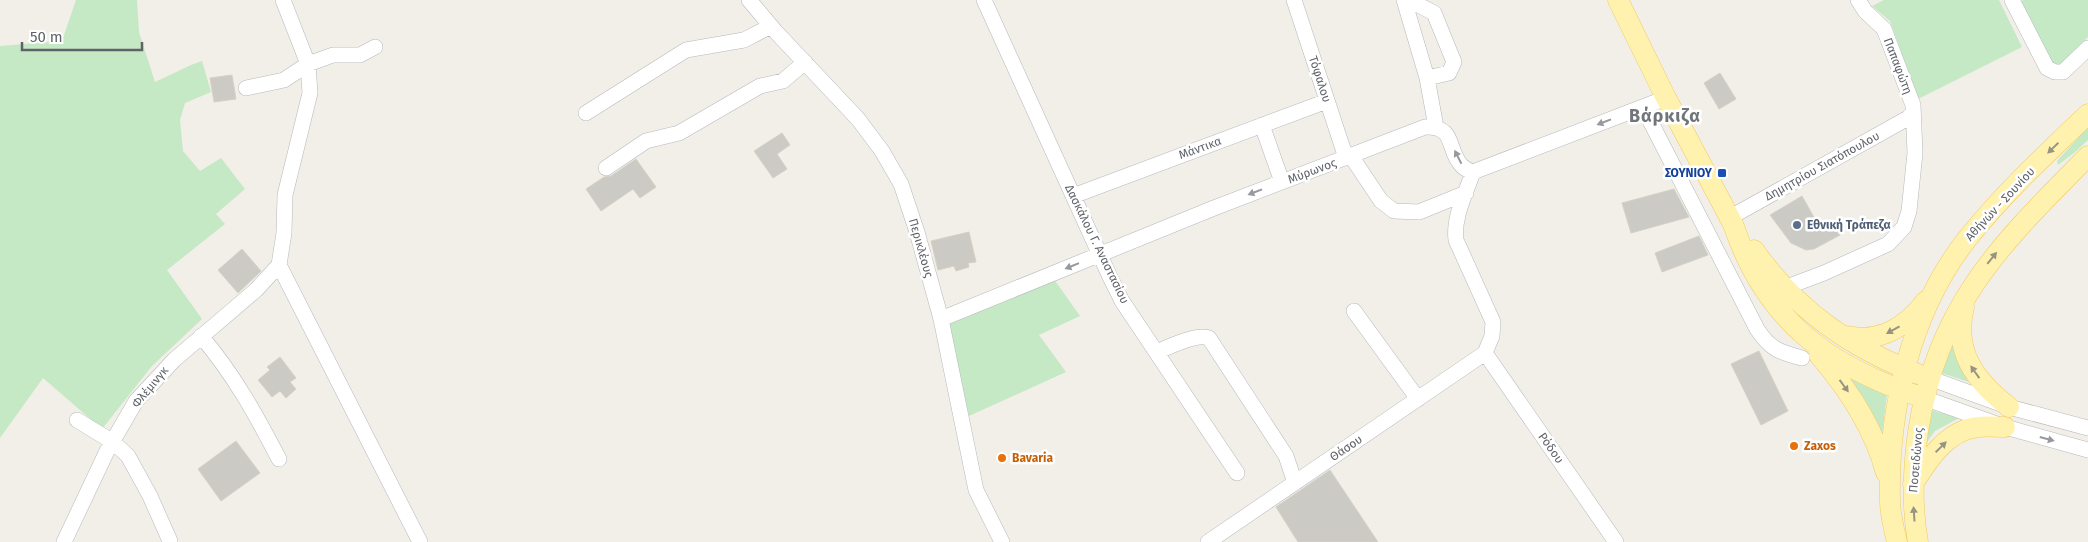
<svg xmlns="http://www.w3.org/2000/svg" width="2088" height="542" font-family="'Fira Sans',sans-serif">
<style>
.green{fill:#c5e8c5}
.building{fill:#cccac5;stroke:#d6d1c6}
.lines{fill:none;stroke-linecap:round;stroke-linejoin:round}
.minor-casing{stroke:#b5b8bc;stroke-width:16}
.major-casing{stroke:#f2c960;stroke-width:21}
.minor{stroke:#fff;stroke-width:15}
.major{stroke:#fff2af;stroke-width:20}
.oneway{fill:#979a9d}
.oneway2{fill:#979581}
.transit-dot{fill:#1a4fb4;stroke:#fff;stroke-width:2}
.service-dot{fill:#5c6f8a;stroke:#fff;stroke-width:2}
.food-dot{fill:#e8710a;stroke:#fff;stroke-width:2}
.labels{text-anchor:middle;stroke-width:5;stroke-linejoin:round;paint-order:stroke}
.street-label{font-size:12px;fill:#5f6368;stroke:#fff}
.transit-label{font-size:12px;font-weight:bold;fill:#164399;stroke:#fff;text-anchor:end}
.service-label{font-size:12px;font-weight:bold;fill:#4e5e75;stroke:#fff;text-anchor:start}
.food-label{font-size:12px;font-weight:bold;fill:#c56008;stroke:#fff;text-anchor:start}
.district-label{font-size:18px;font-weight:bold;letter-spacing:1px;fill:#70757a;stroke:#fff}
</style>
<rect width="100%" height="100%" fill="#f1efe8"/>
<!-- green -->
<path class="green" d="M76,0H137L139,32L155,82L191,65L202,61L211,92L185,103L180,120L183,151L200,171L221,158L245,189L216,214L225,224L167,270L202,319L152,366L102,429L43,378L0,438V46L62,41Z
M1884,0H1999L2022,47L1918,99L1890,21L1872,6Z
M2024,0H2088V37L2061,64L2054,65L2019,2Z
M2088,127V140L2075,152L2058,165L2057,161Z
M1051,275L1080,316L1039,335L1066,372L969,416L946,313Z
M1956,329L1972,383L1941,373Z
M1845,372L1887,394L1882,435L1861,394Z
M1931,410L1959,418L1935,431L1926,443Z"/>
<!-- building -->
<path class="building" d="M1720,73L1736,99L1719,109L1704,83Z
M232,75L236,99L214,102L210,78Z
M782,133L790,145L777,154L787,169L773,178L754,151Z
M636,159L656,187L640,198L633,189L601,211L586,189L604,177L611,176Z
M1674,189L1689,217L1631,233L1622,203Z
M1802,196L1820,228L1832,221L1840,235L1814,249L1806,250L1791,243L1770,215Z
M969,232L976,262L968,263L969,267L956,271L954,266L938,270L931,241Z
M1699,236L1708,255L1662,272L1655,253Z
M242,249L261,271L238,293L218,270Z
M1759,351L1788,411L1761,425L1731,364Z
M280,357L296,378L290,382L296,389L286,398L280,391L272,397L258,380L270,370L267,367Z
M236,441L260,473L221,501L198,469Z
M1330,470L1378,542H1298L1276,507Z"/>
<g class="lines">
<defs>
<path id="minor" d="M749,0L776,32L858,119L882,151L901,184L917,232L941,319L976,490L1002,542
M984,0L1110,277L1122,301L1237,473
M1294,0L1346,158
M1404,0L1427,78L1449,73L1454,62L1434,13L1409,0
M2012,0L2047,68L2055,72H2063L2088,48
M1427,78L1436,127
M246,88L284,80L308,64L333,55H360L375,47
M1643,107L1757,329C1770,349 1779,352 1802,358
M586,113L686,50L744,40L771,26
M1262,125L1282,182
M1351,156L1381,201L1394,211L1419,212L1466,193
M606,168L646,141L679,133L760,86L783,81L805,62
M1473,172C1466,193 1453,217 1456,240L1493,322L1492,336L1485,353
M1073,196L1327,101
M1729,218L1908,118L1913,112
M279,265L420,542
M1784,288L1824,273L1888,244L1904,227L1909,211L1915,153L1913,105L1884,29L1865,11L1858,0
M1354,311L1418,399
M941,319L1214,208L1425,127C1457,126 1446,150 1462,166C1465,169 1470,171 1473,172L1666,98
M201,336C234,375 255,413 279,459
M1157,352C1168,347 1198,333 1209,338L1286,456L1295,483
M1485,353L1616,542
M1929,378L2009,407L2088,428
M1924,398L2005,427L2088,450
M77,420L113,442L128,456L150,496L170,541
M64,542L107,451L136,401L174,360L256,290L279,265L284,233L285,195L310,93L308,64L283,0
M1208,542L1485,353"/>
<path id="major" d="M1618,0L1666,98L1733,224C1766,322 1829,367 1924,398
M1754,250C1797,311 1850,347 1918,374
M1964,307C1953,351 1975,381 2009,407
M1846,336C1880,343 1905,328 1926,301
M1819,355C1849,390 1874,428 1886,473
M1913,484C1928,460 1947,430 1978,427C1987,426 1996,427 2005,427
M1897,542C1894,529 1890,514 1890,501C1888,410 1910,312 1967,239C2003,194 2046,154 2088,114
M1918,542C1911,505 1913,469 1918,432C1937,305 2002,243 2088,156"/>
</defs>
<!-- minor casing -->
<use href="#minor" class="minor-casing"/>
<!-- major casing -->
<use href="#major" class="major-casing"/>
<!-- minor -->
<use href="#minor" class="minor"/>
<!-- major -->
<use href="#major" class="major"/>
</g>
<!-- one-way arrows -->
<defs><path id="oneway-solid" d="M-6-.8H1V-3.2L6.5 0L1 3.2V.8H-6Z" transform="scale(1.25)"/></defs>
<g class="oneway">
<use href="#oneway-solid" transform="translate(1604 122) rotate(159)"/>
<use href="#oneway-solid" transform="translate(1458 157) rotate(-117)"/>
<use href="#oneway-solid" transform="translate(1255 192) rotate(159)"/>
<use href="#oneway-solid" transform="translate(1072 266) rotate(158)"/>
<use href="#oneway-solid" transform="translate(2047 439) rotate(15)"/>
</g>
<g class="oneway2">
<use href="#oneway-solid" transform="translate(2053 148) rotate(136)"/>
<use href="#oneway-solid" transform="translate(1992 258) rotate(-51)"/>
<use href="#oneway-solid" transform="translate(1893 330) rotate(151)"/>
<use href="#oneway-solid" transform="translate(1975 372) rotate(-125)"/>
<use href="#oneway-solid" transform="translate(1844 386) rotate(54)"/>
<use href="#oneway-solid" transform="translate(1941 447) rotate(-44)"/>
<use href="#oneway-solid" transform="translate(1914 514) rotate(-94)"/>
</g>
<!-- markers -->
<rect class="transit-dot" x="1717" y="168" width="10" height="10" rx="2.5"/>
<circle class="service-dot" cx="1797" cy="225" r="5"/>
<g class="food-dot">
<circle cx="1794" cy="446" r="5"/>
<circle cx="1002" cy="458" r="5"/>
</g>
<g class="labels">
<!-- street labels -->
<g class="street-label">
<text transform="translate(1898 66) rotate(69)" y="4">Παπαφώτη</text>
<text transform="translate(1320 79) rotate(72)" y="4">Τόφαλου</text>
<text transform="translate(1200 148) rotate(-20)" y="4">Μάντικα</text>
<text transform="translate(1822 166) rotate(-29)" y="4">Δημητρίου Σιατόπουλου</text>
<text transform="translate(1312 171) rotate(-21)" y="4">Μύρωνος</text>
<text transform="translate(2000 204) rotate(-47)" y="4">Αθήνών - Σουνίου</text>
<text transform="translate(1097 244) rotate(64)" y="4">Δασκάλου Γ. Αναστασίου</text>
<text transform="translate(921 248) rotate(74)" y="4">Περικλέους</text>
<text transform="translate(150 387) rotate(-50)" y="4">Φλέμινγκ</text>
<text transform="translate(1346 448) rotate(-34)" y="4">Θάσου</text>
<text transform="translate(1551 448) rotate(55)" y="4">Ρόδου</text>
<text transform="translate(1916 460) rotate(-85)" y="4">Ποσειδώνος</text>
</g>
<!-- transit labels -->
<g class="transit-label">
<text x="1712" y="177">ΣΟΥΝΙΟΥ</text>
</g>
<!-- service labels -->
<g class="service-label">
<text x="1807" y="229">Εθνική Τράπεζα</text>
</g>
<!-- food labels -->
<g class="food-label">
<text x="1804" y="450">Zaxos</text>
<text x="1012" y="462">Bavaria</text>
</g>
<!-- district labels -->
<g class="district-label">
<text x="1665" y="122">Βάρκιζα</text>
</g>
</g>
<!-- scale -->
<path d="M22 42v8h120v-8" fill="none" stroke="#5f6368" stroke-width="2.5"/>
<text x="30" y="42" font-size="15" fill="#5f6368" stroke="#ffffff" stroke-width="4" paint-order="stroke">50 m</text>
</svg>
